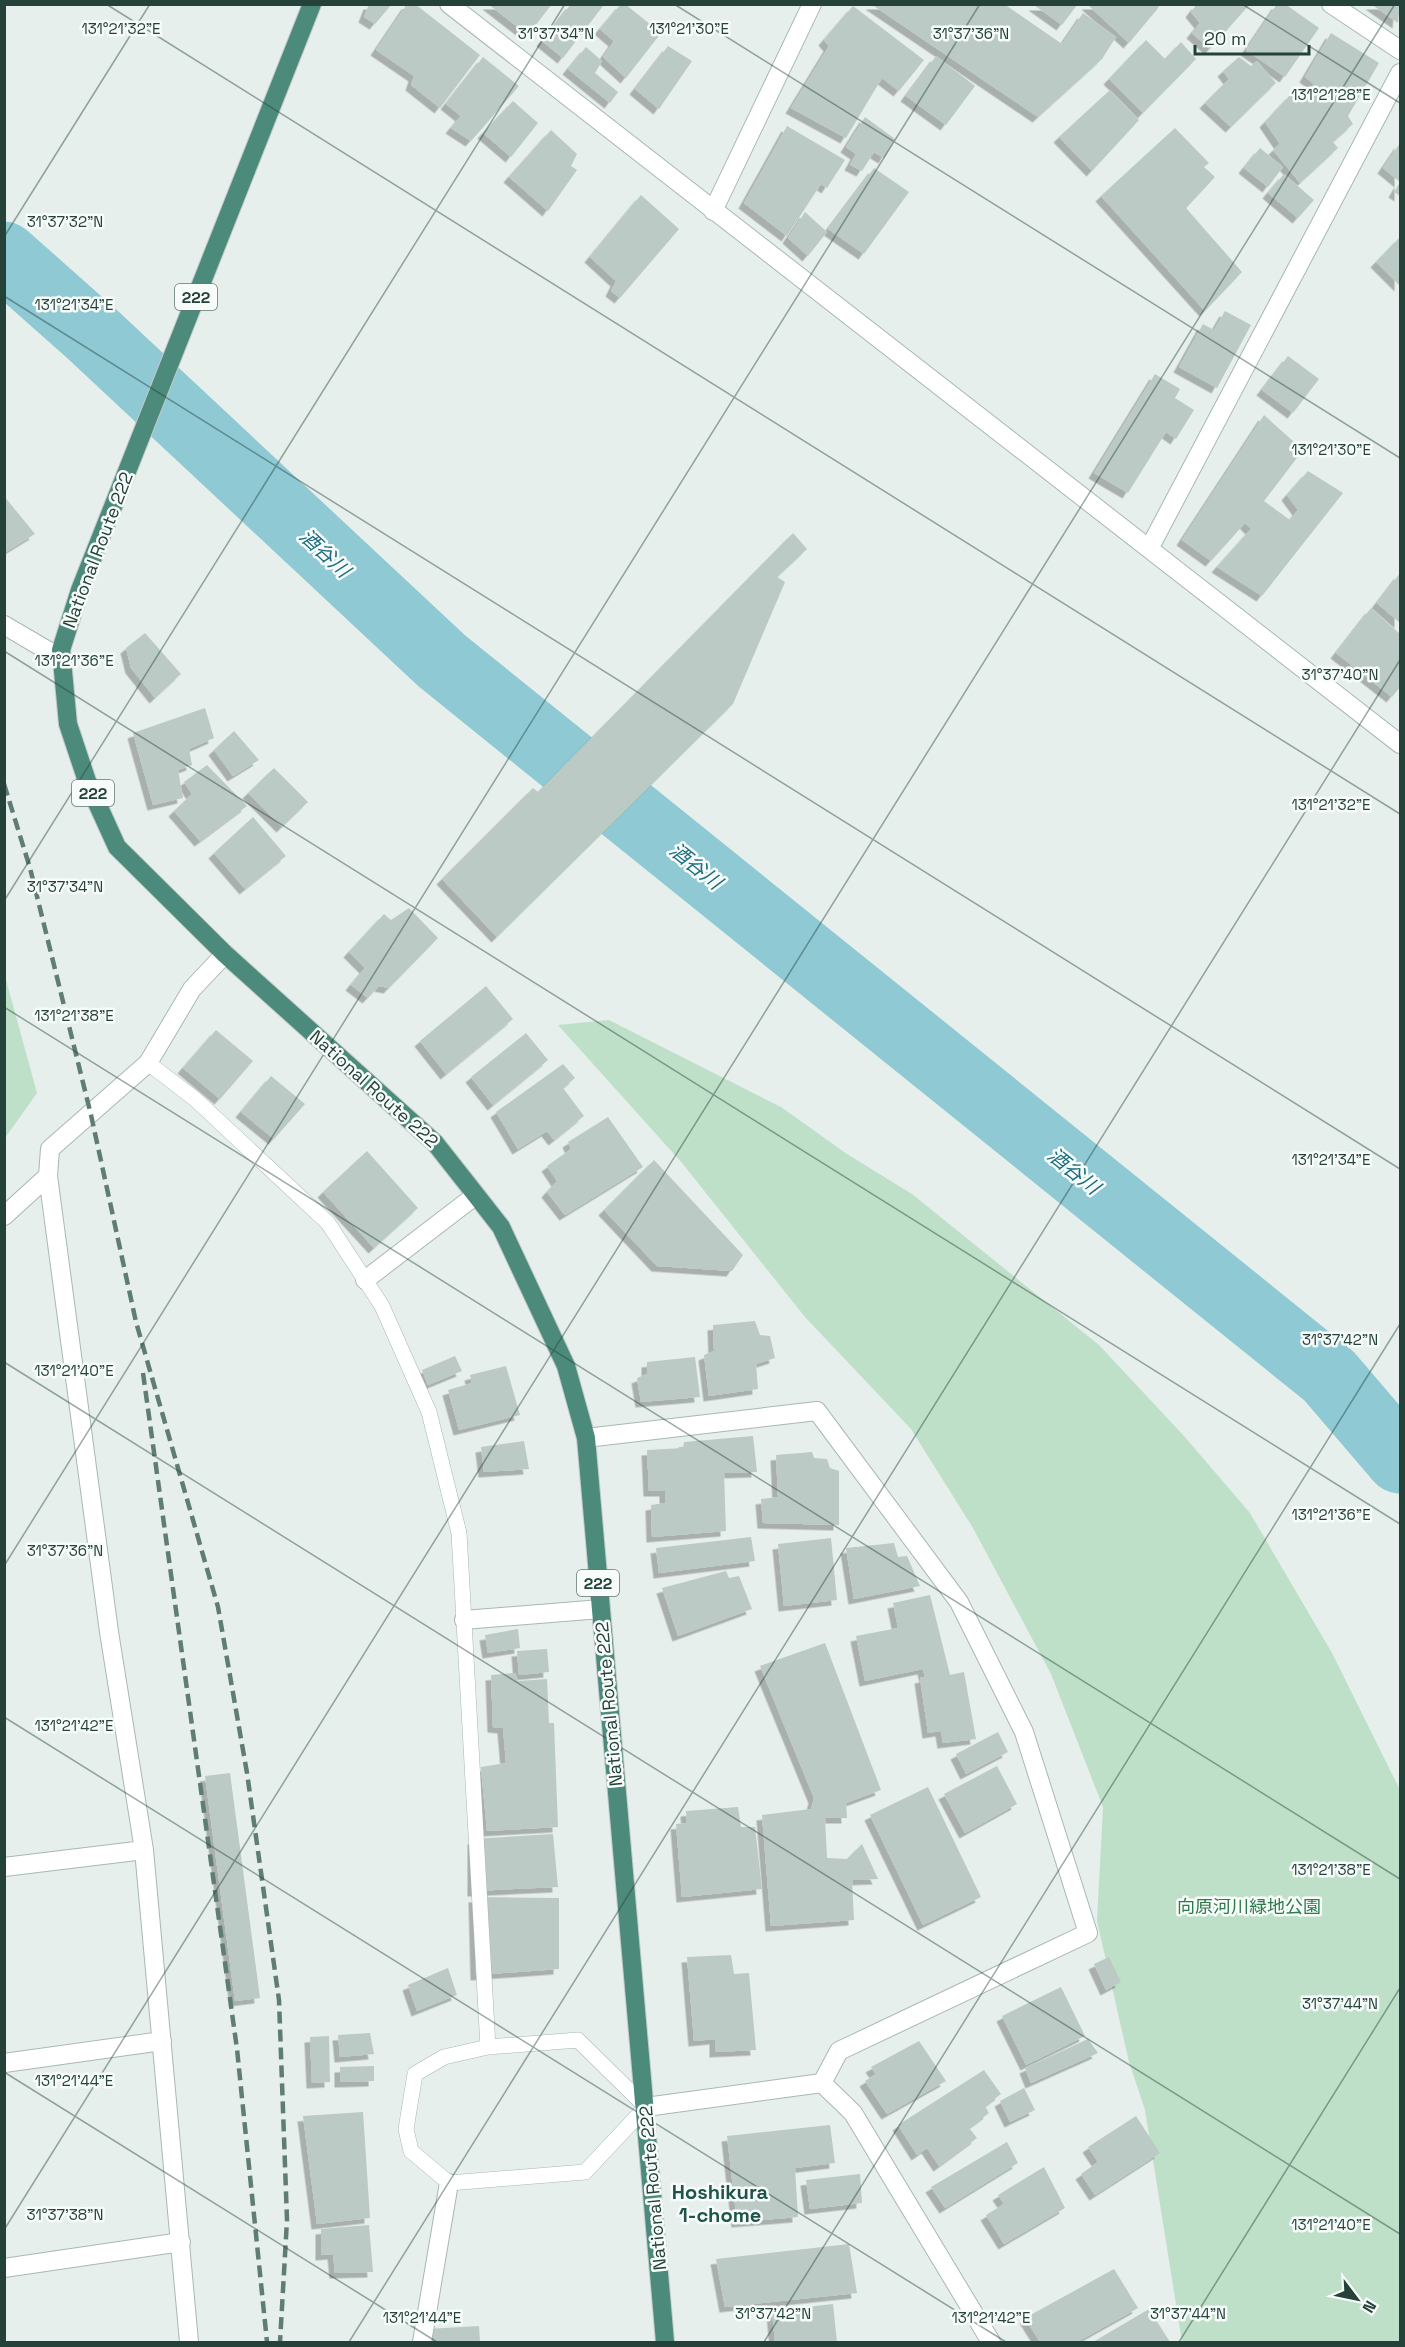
<svg xmlns="http://www.w3.org/2000/svg" width="1405" height="2347" font-family="'Space Grotesk','Noto Sans JP',sans-serif">
<style>
.green{fill:#bfe0c8}
.lines{fill:none;stroke-linecap:round;stroke-linejoin:round}
.river{stroke:#8ec9d4;stroke-width:69}
.building{fill:#bbcac4;filter:url(#shadow)}
.service-casing{stroke:#a8b8b2;stroke-width:16}
.minor-casing{stroke:#a8b8b2;stroke-width:20}
.trunk-casing{stroke:#c2cac8;stroke-width:20}
.service{stroke:#fff;stroke-width:15}
.minor{stroke:#fff;stroke-width:18}
.trunk{stroke:#4c8a7c;stroke-width:18}
.rail{stroke:#5f7d75;stroke-width:4.5;stroke-dasharray:12 6;stroke-linecap:butt}
.ticks{fill:none;stroke:#24423a;stroke-width:1.5;stroke-opacity:0.45}
.labels{text-anchor:middle;stroke-width:5;stroke-linejoin:round;paint-order:stroke}
.shield{fill:#f7fbf9;stroke:#637a73;stroke-width:1.5}
.shield-label{font-size:16px;font-weight:bold;fill:#24423a}
.street-label{font-size:18px;fill:#24423a;stroke:#f7fbf9}
.park-label{font-size:18px;fill:#2d7a4b;stroke:#f7fbf9}
.water-label{font-size:20px;font-style:italic;fill:#1c6f80;stroke:#f7fbf9}
.neighbourhood-label{font-size:20px;font-weight:bold;fill:#1f5548;stroke:#f7fbf9}
.ticks-label{font-size:15px;text-anchor:middle;fill:#24423a;stroke:#f7fbf9;stroke-width:5;stroke-linejoin:round;paint-order:stroke}
</style>
<defs>
<filter id="shadow"><feDropShadow dx="-5.5" dy="5.5" stdDeviation="0" flood-color="#0004"/></filter>
</defs>
<rect width="100%" height="100%" fill="#e6efeb"/>
<!-- green -->
<path class="green" d="M5,976L37,1093L5,1138H4Z
M609,1020L781,1107L847,1154L912,1194L1099,1345L1184,1436L1250,1513L1332,1653L1400,1790V2342H1182L1145,2110L1129,2062L1097,1921L1103,1807L1051,1674L973,1528L911,1429L805,1317L682,1163L558,1025Z"/>
<g class="lines">
<!-- river -->
<path class="river" d="M4,256L92,334L442,661L1329,1376L1400,1459"/>
</g>
<!-- building -->
<path class="building" d="M369,4H392L375,24L364,17Z
M407,4H415L480,55L440,108L411,85L414,76L376,50Z
M488,4H552L528,35Z
M571,4L603,6L563,58L542,41Z
M621,4H625L661,33L626,78L603,57L614,41L600,29Z
M871,4H1004L1062,44L1083,13L1116,37L1102,59L1038,117Z
M1087,4H1156L1159,7L1129,43Z
M1197,4H1250L1210,49L1192,33L1200,23L1191,12Z
M1277,4H1285L1319,28L1285,77L1246,50Z
M1371,4H1400L1398,23Z
M1034,5H1077L1062,25Z
M853,6L924,60L899,91L882,78L846,138L791,108L829,46L824,40Z
M1331,33L1379,63L1348,116L1353,124L1333,142L1338,148L1300,183L1273,150L1280,144L1265,122L1291,94L1298,100L1314,84L1305,77Z
M1146,40L1165,59L1181,42L1196,59L1143,113L1109,79Z
M668,46L692,61L659,109L635,89Z
M586,47L602,61L595,73L618,92L610,103L568,69Z
M936,56L975,86L946,125L906,96Z
M483,57L519,86L471,141L451,128L461,116L446,104Z
M1239,57L1251,66L1257,61L1276,83L1231,127L1205,103L1229,79L1223,71Z
M1110,90L1139,120L1092,171L1059,137Z
M513,101L538,123L511,157L483,133Z
M865,117L895,139L884,158L874,152L862,171L850,165L856,154L846,147Z
M787,126L845,160L827,188L821,184L787,236L744,203Z
M1175,128L1209,163L1204,167L1215,177L1186,208L1242,272L1205,311L1101,196Z
M551,130L577,154L571,166L577,170L548,211L509,177Z
M1400,143V196L1394,192L1400,182L1383,168Z
M1260,148L1283,167L1268,187L1244,168Z
M874,168L909,192L864,254L828,229Z
M1284,174L1314,200L1298,218L1268,193Z
M641,195L679,229L620,298L611,291L616,281L590,257Z
M805,212L827,232L808,256L788,238Z
M1400,237V286L1376,262Z
M1225,311L1251,325L1217,388L1179,367L1203,324L1214,330Z
M1288,356L1319,379L1293,413L1262,390Z
M1155,374L1180,389L1175,398L1194,410L1176,439L1166,432L1128,493L1094,473Z
M1264,415L1303,450L1264,501L1290,520L1298,510L1287,495L1308,471L1343,493L1262,596L1217,567L1251,529L1245,523L1211,561L1182,540Z
M4,496L35,534L4,553Z
M793,533L807,549L777,577L785,582L733,704L497,937L442,879L533,788L538,792Z
M1400,573V623L1377,603Z
M1371,608L1400,634V687L1392,697L1336,653Z
M145,633L181,674L155,698L131,668L126,648Z
M205,708L214,738L189,749L192,765L178,770L183,798L153,805L133,733Z
M234,731L259,760L233,776L214,750Z
M207,765L247,806L200,841L174,811L192,794L184,782Z
M274,768L308,802L282,827L248,793Z
M253,817L286,856L245,889L214,853Z
M409,908L438,938L389,988L379,986L368,998L351,985L365,968L349,952L384,914L391,920Z
M486,986L513,1019L446,1074L420,1041Z
M216,1030L253,1061L220,1099L183,1068Z
M526,1033L548,1060L493,1105L471,1077Z
M563,1064L575,1078L563,1088L584,1116L554,1140L547,1131L518,1149L496,1112Z
M271,1076L305,1104L274,1139L241,1112Z
M608,1117L643,1167L565,1215L547,1192L557,1181L547,1166L571,1149L568,1142Z
M367,1151L418,1208L374,1248L323,1192Z
M654,1160L743,1255L732,1271L657,1266L604,1210Z
M755,1321L760,1335L770,1336L775,1358L756,1364L758,1389L709,1396L704,1355L714,1351L713,1325Z
M455,1356L462,1371L428,1385L422,1370Z
M695,1357L700,1397L641,1402L637,1378L647,1374V1362Z
M506,1366L520,1415L459,1430L448,1390L472,1383L470,1375Z
M753,1436L757,1472L724,1473L726,1531L652,1537L651,1505L665,1503V1491H649L647,1450L683,1448L684,1442Z
M524,1441L529,1469L484,1472L481,1447Z
M812,1452L814,1458L827,1459L830,1468L839,1471V1525L763,1523L761,1499L778,1497L776,1455Z
M751,1537L755,1561L659,1573L656,1548Z
M831,1538L837,1600L784,1606L778,1544Z
M894,1543L898,1557L907,1556L920,1586L854,1599L846,1548Z
M726,1571L729,1578L739,1576L752,1609L678,1636L662,1588Z
M930,1595L950,1675L964,1672L976,1739L943,1743L941,1731L928,1733L920,1678L925,1677L923,1669L865,1681L856,1636L898,1628L893,1603Z
M518,1629L520,1648L488,1653L485,1635Z
M825,1643L881,1790L846,1803L847,1818H825L827,1858L847,1859L862,1844L878,1879L852,1880L854,1920L771,1926L762,1815L811,1809L814,1798L760,1666Z
M547,1649L549,1672L519,1675L517,1651Z
M515,1673L518,1681L547,1679L549,1723H554L558,1827L487,1831L481,1767L506,1763L503,1728L493,1727L491,1675Z
M998,1732L1008,1752L966,1774L956,1754Z
M997,1766L1017,1804L965,1833L944,1794Z
M230,1773L260,1998L235,2001L205,1776Z
M928,1787L981,1897L923,1925L870,1815Z
M738,1807L741,1827H755L762,1889L682,1897L676,1824L687,1823L686,1811Z
M553,1834L558,1887L473,1891V1839Z
M474,1897L559,1898V1969L476,1975Z
M731,1955L734,1974L749,1973L756,2050L715,2052V2039L694,2041L687,1957Z
M1109,1957L1121,1982L1106,1990L1094,1964Z
M448,1968L457,1995L417,2011L408,1985Z
M1061,1987L1085,2036L1026,2065L1002,2016Z
M370,2033L374,2054L340,2057L338,2035Z
M329,2036L330,2082L312,2083L310,2037Z
M1088,2039L1098,2053L1031,2083L1025,2068Z
M919,2041L946,2081L887,2114L865,2081L876,2074L871,2067Z
M374,2066V2081L340,2082V2067Z
M984,2070L1001,2094L985,2106L989,2113L969,2128L977,2138L939,2166L927,2148L917,2155L898,2125Z
M1024,2088L1035,2110L1010,2122L1000,2101Z
M363,2112L370,2218L317,2224L303,2116Z
M1136,2116L1160,2153L1095,2195L1081,2174L1098,2162L1088,2147Z
M830,2125L835,2163L795,2168L798,2217L737,2222L727,2136Z
M1007,2142L1018,2163L945,2208L931,2187Z
M1044,2167L1065,2208L1004,2244L986,2215L1004,2204L998,2195Z
M860,2174L862,2203L810,2209L806,2180Z
M369,2225L373,2272L335,2273L333,2254L321,2255V2229Z
M849,2244L857,2293L725,2307L716,2259Z
M1114,2269L1138,2308L1077,2342H1040L1025,2318Z
M833,2304L837,2342H775L772,2311Z
M1149,2309L1170,2342H1093Z
M479,2326L480,2342H428L427,2329Z"/>
<g class="lines">
<defs>
<path id="service" d="M148,1063L195,1099L328,1223L382,1306L429,1412L459,1533L488,2047
M578,2040L646,2107L585,2172L449,2183L411,2151L406,2129L415,2074L444,2057L488,2047Z"/>
<path id="minor" d="M449,4L1400,744
M1331,4L1400,50
M713,211L812,4
M1150,547L1400,73
M4,625L62,659
M4,1216L48,1176
M365,1280L476,1195
M586,1438L817,1411L959,1602L1024,1732L1088,1933L839,2051L822,2083
M464,1620L601,1609
M4,1867L144,1850
M4,2063L162,2041
M822,2083L853,2113L991,2342
M646,2107L822,2083
M4,2268L181,2242
M189,2342L144,1850L109,1632L48,1176L50,1149L148,1063L192,989L225,954
M422,2342L449,2183"/>
<path id="trunk" d="M312,4L80,590L61,650L68,724L87,781L117,847L225,954L435,1143L476,1195L501,1227L566,1366L586,1438L665,2342"/>
</defs>
<!-- service casing -->
<use href="#service" class="service-casing"/>
<!-- minor casing -->
<use href="#minor" class="minor-casing"/>
<!-- trunk casing -->
<use href="#trunk" class="trunk-casing"/>
<!-- service -->
<use href="#service" class="service"/>
<!-- minor -->
<use href="#minor" class="minor"/>
<!-- trunk -->
<use href="#trunk" class="trunk"/>
<!-- rail -->
<path class="rail" d="M4,784L30,868L91,1115L136,1322L218,1607L247,1773L279,2000L287,2220L280,2342
M143,1373L237,2049L267,2342"/>
</g>
<!-- ticks -->
<path class="ticks" d="M106,4L1400,814M674,4L1400,458M1242,4L1400,103M4,237L150,4M4,296L1400,1169M4,651L1400,1524M4,901L565,4M4,1007L1400,1879M4,1362L1400,2234M4,1566L980,4M4,1717L1006,2342M4,2072L437,2342M4,2230L1395,4M349,2342L1400,660M764,2342L1400,1324M1179,2342L1400,1988"/>
<g class="labels">
<!-- shield labels -->
<g class="shield">
<rect x="175" y="284" width="42" height="26" rx="4.5"/>
<rect x="72" y="780" width="42" height="26" rx="4.5"/>
<rect x="577" y="1570" width="42" height="26" rx="4.5"/>
</g>
<g class="shield-label">
<text x="196" y="303">222</text>
<text x="93" y="799">222</text>
<text x="598" y="1589">222</text>
</g>
<!-- street labels -->
<g class="street-label">
<text transform="translate(98 550) rotate(-69)" y="6">National Route 222</text>
<text transform="translate(374 1089) rotate(42)" y="6">National Route 222</text>
<text transform="translate(609 1704) rotate(-95)" y="6">National Route 222</text>
<text transform="translate(653 2188) rotate(-95)" y="6">National Route 222</text>
</g>
<!-- park labels -->
<g class="park-label">
<text x="1249" y="1913">向原河川緑地公園</text>
</g>
<!-- water labels -->
<g class="water-label">
<text transform="translate(325 553) rotate(43)" y="7">酒谷川</text>
<text transform="translate(696 866) rotate(39)" y="7">酒谷川</text>
<text transform="translate(1074 1171) rotate(39)" y="7">酒谷川</text>
</g>
<!-- neighbourhood labels -->
<g class="neighbourhood-label">
<text x="720" y="2199">Hoshikura<tspan x="720" dy="23">1-chome</tspan></text>
</g>
</g>
<g class="ticks-label">
<text x="121" y="34">131°21'32"E</text>
<text x="689" y="34">131°21'30"E</text>
<text x="556" y="39">31°37'34"N</text>
<text x="971" y="39">31°37'36"N</text>
<text x="1331" y="100">131°21'28"E</text>
<text x="65" y="227">31°37'32"N</text>
<text x="74" y="310">131°21'34"E</text>
<text x="1331" y="455">131°21'30"E</text>
<text x="74" y="666">131°21'36"E</text>
<text x="1340" y="680">31°37'40"N</text>
<text x="1331" y="810">131°21'32"E</text>
<text x="65" y="892">31°37'34"N</text>
<text x="74" y="1021">131°21'38"E</text>
<text x="1331" y="1165">131°21'34"E</text>
<text x="1340" y="1345">31°37'42"N</text>
<text x="74" y="1376">131°21'40"E</text>
<text x="1331" y="1520">131°21'36"E</text>
<text x="65" y="1556">31°37'36"N</text>
<text x="74" y="1731">131°21'42"E</text>
<text x="1331" y="1875">131°21'38"E</text>
<text x="1340" y="2009">31°37'44"N</text>
<text x="74" y="2086">131°21'44"E</text>
<text x="65" y="2220">31°37'38"N</text>
<text x="1331" y="2230">131°21'40"E</text>
<text x="773" y="2319">31°37'42"N</text>
<text x="1188" y="2319">31°37'44"N</text>
<text x="422" y="2323">131°21'44"E</text>
<text x="991" y="2323">131°21'42"E</text>
</g>
<!-- border -->
<rect width="1405" height="2347" fill="none" stroke="#24423a" stroke-width="12"/>
<!-- north arrow -->
<g transform="translate(1357 2299) rotate(122)" stroke="#f7fbf9" stroke-width="4.5" paint-order="stroke">
<path d="M0-4.5L10 22L0 15L-10 22Z" fill="#24423a"/>
<text y="-9" font-size="16" font-weight="bold" text-anchor="middle" fill="#24423a">N</text>
</g>
<!-- scale -->
<path d="M1195 45v9h114v-9" fill="none" stroke="#24423a" stroke-width="3"/>
<text x="1204" y="45" font-size="18" fill="#24423a" stroke="#f7fbf9" stroke-width="4.5" paint-order="stroke">20 m</text>
</svg>
